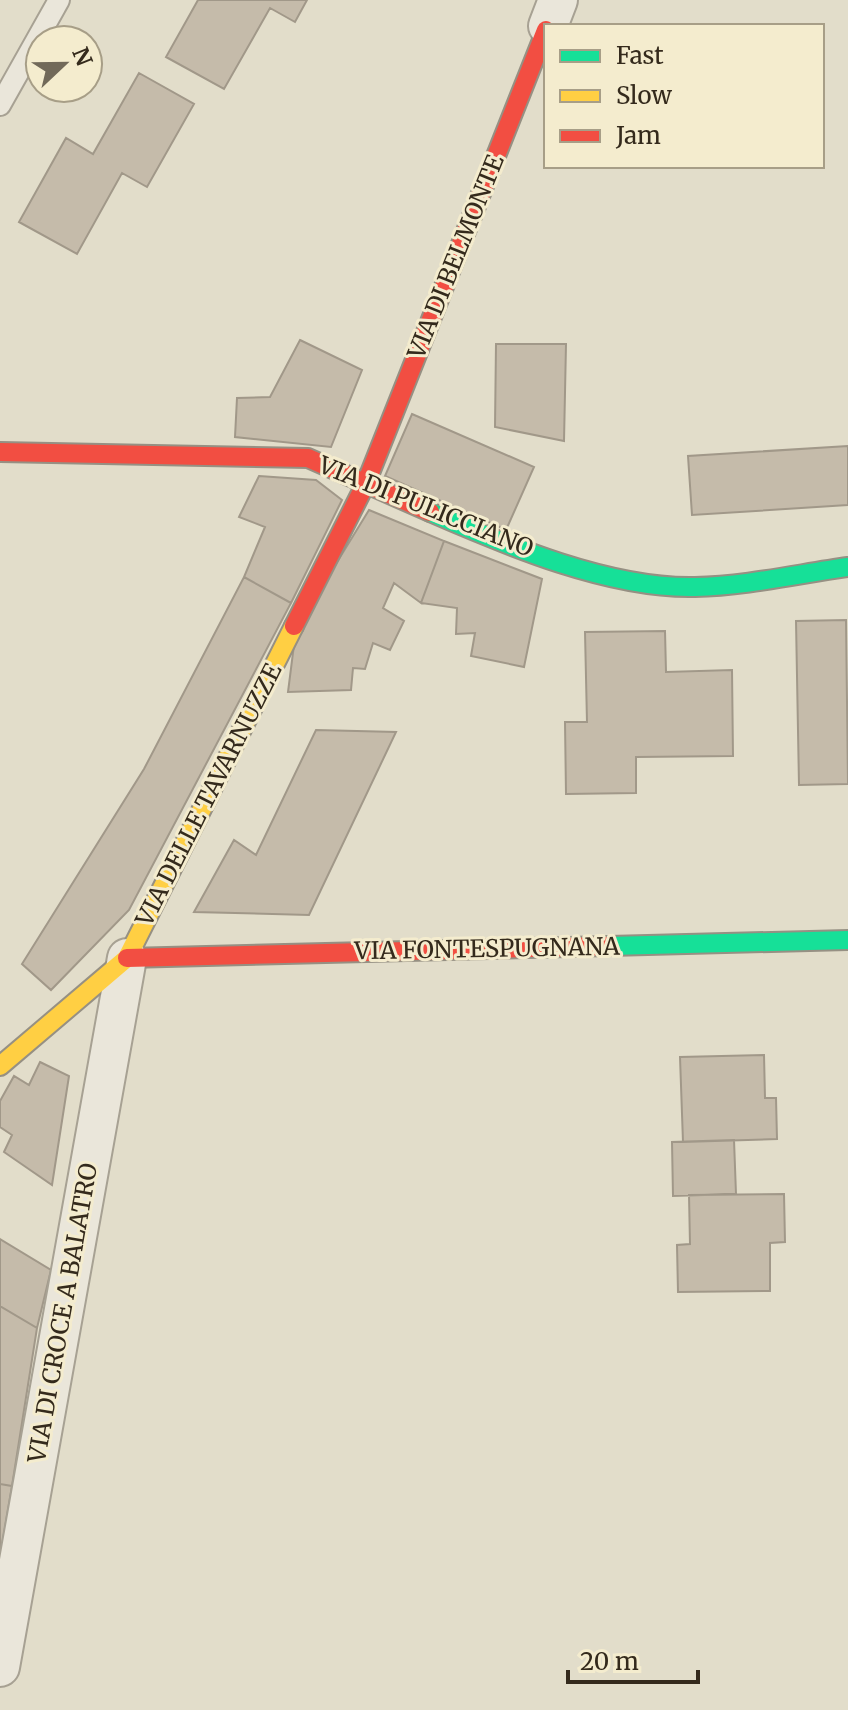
<svg xmlns="http://www.w3.org/2000/svg" width="848" height="1710" font-family="Merriweather,serif">
<style>
.building{fill:#c5bbaa;stroke:#a19889;stroke-width:2}
.lines{fill:none;stroke-linecap:round;stroke-linejoin:round}
.lane-casing{stroke:#a7a193;stroke-width:24}
.street-casing{stroke:#a7a193;stroke-width:42}
.fast-casing{stroke:#969083;stroke-width:22}
.slow-casing{stroke:#969083;stroke-width:22}
.jam-casing{stroke:#969083;stroke-width:22}
.lane{stroke:#eae6da;stroke-width:20}
.street{stroke:#eae6da;stroke-width:38}
.fast{stroke:#16e098;stroke-width:18}
.slow{stroke:#ffcf43;stroke-width:18}
.jam{stroke:#f24e42;stroke-width:18}
.labels{text-anchor:middle;stroke-width:6;stroke-linejoin:round;paint-order:stroke}
.street-label{font-size:24px;fill:#342a1c;stroke:#f4ecce}
</style>
<rect width="100%" height="100%" fill="#e2ddca"/>
<!-- building -->
<path class="building" d="M198,0H307L295,22L270,8L224,89L166,57Z
M139,73L194,104L147,187L122,173L77,254L19,222L66,138L93,154Z
M300,340L362,370L331,447L235,437L237,398L270,397Z
M496,344H566L564,441L495,427Z
M412,414L534,467L506,530L385,476Z
M848,446V505L692,515L688,456Z
M259,476L316,480L342,500L291,603L244,577L265,527L239,517Z
M369,510L444,541L421,603L394,583L383,608L404,621L390,650L373,643L365,669L353,668L351,690L288,692L296,629Z
M444,541L542,579L524,667L471,656L475,633L456,634L457,608L421,603Z
M244,577L291,603L129,910L51,990L22,964L144,769Z
M846,620L848,784L799,785L796,621Z
M665,631L666,672L732,670L733,756L636,757V793L566,794L565,722H587L585,632Z
M316,730L396,732L309,915L194,912L234,840L256,855Z
M764,1055L765,1098H776L777,1139L683,1142L680,1057Z
M40,1062L69,1076L52,1185L4,1152L12,1135L0,1127V1101L14,1076L29,1085Z
M734,1140L736,1194L673,1196L672,1142Z
M784,1194L785,1242L770,1243V1291L678,1292L677,1245L690,1244L689,1195Z
M0,1239L51,1270L37,1328L0,1306Z
M0,1306L37,1328L12,1486L0,1484Z
M0,1484L12,1486L0,1557Z"/>
<g class="lines">
<defs>
<path id="lane" d="M0,105L59,0"/>
<path id="street" d="M548,26L558,0
M0,1667L127,958"/>
<path id="fast" d="M430,512C508,546 610,589 695,587C746,586 798,574 848,567
M609,946L848,940"/>
<path id="slow" d="M0,1066L127,958L294,626"/>
<path id="jam" d="M0,452L308,458L430,512
M294,626L366,483L546,30
M127,958L609,946"/>
</defs>
<!-- lane casing -->
<use href="#lane" class="lane-casing"/>
<!-- street casing -->
<use href="#street" class="street-casing"/>
<!-- fast casing -->
<use href="#fast" class="fast-casing"/>
<!-- slow casing -->
<use href="#slow" class="slow-casing"/>
<!-- jam casing -->
<use href="#jam" class="jam-casing"/>
<!-- lane -->
<use href="#lane" class="lane"/>
<!-- street -->
<use href="#street" class="street"/>
<!-- fast -->
<use href="#fast" class="fast"/>
<!-- slow -->
<use href="#slow" class="slow"/>
<!-- jam -->
<use href="#jam" class="jam"/>
</g>
<g class="labels">
<!-- street labels -->
<g class="street-label">
<text transform="translate(456 257) rotate(-68)" y="8">VIA DI BELMONTE</text>
<text transform="translate(426 507) rotate(22)" y="8">VIA DI PULICCIANO</text>
<text transform="translate(209 795) rotate(-63)" y="8">VIA DELLE TAVARNUZZE</text>
<text transform="translate(487 949) rotate(-1)" y="8">VIA FONTESPUGNANA</text>
<text transform="translate(63 1313) rotate(-80)" y="8">VIA DI CROCE A BALATRO</text>
</g>
</g>
<!-- legend -->
<rect x="544" y="24" width="280" height="144" fill="#f4ecce" stroke="#a79e87" stroke-width="2"/>
<rect x="560" y="50" width="40" height="12" fill="#16e098" stroke="#a79e87" stroke-width="2"/>
<text x="616" y="64" font-size="24" fill="#342a1c">Fast</text>
<rect x="560" y="90" width="40" height="12" fill="#ffcf43" stroke="#a79e87" stroke-width="2"/>
<text x="616" y="104" font-size="24" fill="#342a1c">Slow</text>
<rect x="560" y="130" width="40" height="12" fill="#f24e42" stroke="#a79e87" stroke-width="2"/>
<text x="616" y="144" font-size="24" fill="#342a1c">Jam</text>
<!-- north arrow -->
<g transform="translate(64 64) rotate(68)"><circle r="38" fill="#f4ecce" stroke="#a79e87" stroke-width="2"/>
<path d="M0-6L14 30L0 20L-14 30Z" fill="#716959"/>
<text y="-12" font-size="22" font-weight="bold" text-anchor="middle" fill="#342a1c">N</text>
</g>
<!-- scale -->
<path d="M568 1670v12h130v-12" fill="none" stroke="#342a1c" stroke-width="4"/>
<text x="580" y="1670" font-size="24" fill="#342a1c" stroke="#f4ecce" stroke-width="6" paint-order="stroke">20 m</text>
</svg>
